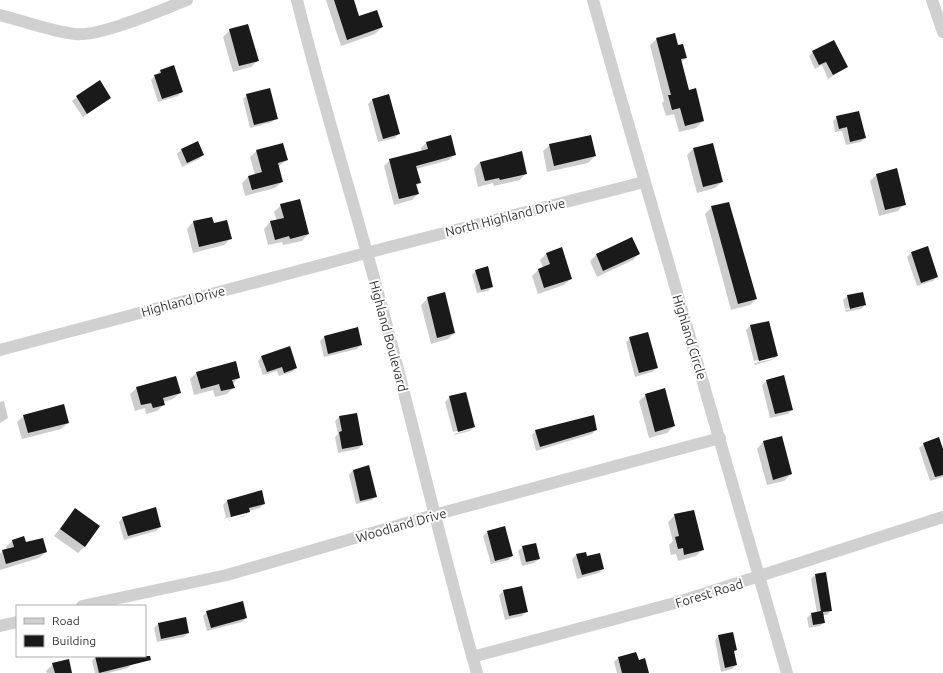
<svg xmlns="http://www.w3.org/2000/svg" width="943" height="673" font-family="Ubuntu,sans-serif">
<style>
.shadow{fill:#0003}
.building{fill:#1a1a1a}
.lines{fill:none;stroke-linecap:round;stroke-linejoin:round}
.minor{stroke:#d0d0d0;stroke-width:12}
.labels{text-anchor:middle;stroke-width:4;stroke-linejoin:round;paint-order:stroke}
.street-label{font-size:13px;fill:#333;stroke:#fff}
</style>
<rect width="100%" height="100%" fill="#fff"/>
<!-- shadow -->
<path class="shadow" d="M326,0H352L358,17L382,27L375,34L341,46Z
M230,30L257,61L251,67L233,72L223,37Z
M657,39L677,47L686,58L681,62L689,91L703,121L696,128L679,132L674,114L666,116L662,103L664,101L650,45Z
M813,52L847,67L828,79L822,65L815,69L809,56Z
M160,71L182,92L178,96L158,102L151,80Z
M247,95L276,118L272,122L250,128L243,99Z
M389,95L399,133L395,138L378,142L368,104L372,100Z
M77,97L110,98L83,117L72,101Z
M837,117L865,137L861,142L846,145L842,131L835,132L833,121Z
M427,142L455,154L449,160L416,169L420,182L416,186L418,194L412,200L394,205L384,166L390,160L422,152L421,148Z
M198,143L203,155L199,159L182,167L177,154L181,150Z
M550,145L595,156L588,163L547,172L543,151Z
M693,149L722,182L715,188L697,193L687,155Z
M257,151L287,160L278,167L282,182L275,188L245,196L242,183L248,177L255,175L250,157Z
M480,162L526,173L520,180L494,186L493,183L478,187L474,169Z
M877,174L904,204L898,211L879,216L870,181Z
M281,205L308,234L302,241L283,245L282,242L268,245L264,229L270,222L277,221L274,212Z
M712,207L756,299L750,305L731,310L705,214Z
M211,218L213,224L231,238L224,245L193,253L187,229L193,222Z
M632,238L639,254L633,260L597,277L590,261L596,255Z
M547,253L571,279L564,285L538,294L532,276L538,270L543,268L540,260Z
M911,253L937,277L933,281L917,286L907,257Z
M476,271L492,286L488,291L477,293L472,275Z
M847,296L865,305L861,309L846,312L845,310L861,307V305L845,309L843,300Z
M428,298L454,333L448,339L431,344L421,305Z
M750,326L777,356L772,360L755,365L754,363L773,359V357L754,361L746,330Z
M324,337L361,345L357,349L324,357L320,341Z
M630,338L657,368L652,372L635,377L626,342Z
M262,356L296,368L292,372L279,376L277,371L263,375L258,361Z
M196,373L239,377L233,384L234,387L227,394L215,397L213,390L194,395L190,379Z
M767,381L792,409L788,414L770,418L762,385Z
M137,388L180,393L173,399L163,402L164,405L157,411L146,414L145,408L135,411L130,394Z
M646,395L674,426L667,433L649,438L639,401Z
M450,397L474,427L470,431L454,435V434L471,429V427L453,432L445,402Z
M4,401L8,418L0,423V402Z
M24,416L68,423L61,429L22,439L17,422Z
M339,417L362,445L358,449L338,453L335,437L338,434L335,421Z
M596,430L592,434L536,451L532,435L536,431Z
M781,437L791,474L784,481L767,485L757,449L763,442Z
M924,444L943,447V477L930,481L919,448Z
M353,470L376,496L372,500L356,504L349,475Z
M261,492L264,504L260,508L249,511L245,516L227,521L246,515V513L226,518L223,505L227,501Z
M75,509L85,546L78,553L54,536Z
M675,515L702,550L696,556L678,561L676,554L671,555L669,545L673,541L668,522Z
M123,517L160,527L156,531L124,540L119,522Z
M488,532L512,556L508,560L491,564L483,536Z
M13,540L25,544L46,552L39,558L0,570V553L7,550L6,547Z
M523,547L539,559L534,563L522,566L518,551Z
M576,555L586,558L603,569L599,573L577,579L572,559Z
M815,575L831,610L827,615H823L824,622L820,626L809,628L807,618L812,613H817L811,579Z
M504,591L527,611L522,616L505,620L499,595Z
M207,612L246,618L242,622L207,631L203,616Z
M158,624L188,633L184,637L157,642L154,628Z
M719,636L735,650L733,652L736,665L732,669L721,672L715,640Z
M636,653L638,661L648,673H617L614,662L618,658Z
M96,656H130L132,664L128,668L108,673H95L92,661Z
M53,664L71,673H47L46,671Z"/>
<!-- building -->
<path class="building" d="M334,0H354L359,16L377,10L383,27L347,40Z
M248,24L259,61L239,66L229,29Z
M675,33L678,45L683,44L687,58L681,59L689,90L696,88L704,121L685,126L680,108L672,110L668,95H671L656,38Z
M834,40L848,67L833,75L826,62L819,65L812,51Z
M174,65L183,92L162,99L154,75L161,73L160,70Z
M100,80L111,98L87,114L76,96Z
M270,88L278,119L254,125L246,94Z
M389,94L400,134L383,139L372,99Z
M859,111L866,138L850,142L847,127L839,129L836,116Z
M451,135L456,155L416,166L421,183L416,184L419,194L399,199L389,159L428,149L426,142Z
M591,135L596,156L554,166L549,144Z
M198,141L204,155L187,163L181,149Z
M283,143L288,160L278,163L283,182L252,190L248,176L262,172L256,150Z
M713,143L723,182L703,187L693,148Z
M522,151L527,174L500,180L499,178L485,181L480,162Z
M897,168L906,205L885,210L876,174Z
M300,199L309,234L290,239L289,236L275,240L270,221L284,218L280,204Z
M729,202L757,299L738,304L711,206Z
M212,217L214,223L227,220L232,239L199,247L193,221Z
M632,237L640,254L603,271L596,254Z
M928,246L938,277L921,283L911,252Z
M562,247L572,279L544,288L538,269L550,264L546,253Z
M488,266L493,287L481,290L475,270Z
M445,292L455,333L437,338L427,297Z
M863,292L866,305L850,309L847,295Z
M769,321L778,356L759,361L750,325Z
M358,327L362,345L328,354L324,336Z
M648,332L658,368L639,373L629,337Z
M290,346L297,368L284,373L282,367L267,372L261,356Z
M236,361L240,378L232,380L235,388L221,391L219,384L201,389L196,372Z
M784,375L793,410L775,414L766,380Z
M176,376L181,393L163,398L165,405L153,408L151,403L141,405L136,387Z
M665,388L675,426L655,432L645,394Z
M466,392L475,427L458,432L449,396Z
M64,404L69,423L28,433L23,415Z
M357,413L363,445L342,449L339,432L342,431L339,416Z
M594,415L597,430L540,447L535,430Z
M782,436L792,474L773,480L763,441Z
M939,437L943,449V475L935,477L923,443Z
M369,465L377,497L360,501L353,470Z
M262,490L265,504L249,508L250,512L231,517L227,500Z
M156,507L161,527L128,536L122,517Z
M75,508L100,526L85,547L60,529Z
M694,510L704,550L684,555L683,548L678,549L675,537L679,536L674,514Z
M505,526L513,556L495,561L487,531Z
M24,536L26,542L43,538L47,552L6,564L2,550L14,547L12,540Z
M536,543L540,559L526,562L522,546Z
M586,552L587,556L600,553L604,569L582,575L576,554Z
M826,572L832,611L823,612L825,623L813,625L811,613L821,611L815,574Z
M522,586L528,612L509,616L503,590Z
M243,601L247,618L211,628L206,611Z
M186,617L189,633L161,639L158,623Z
M733,632L737,650L734,651L737,665L725,668L718,635Z
M636,652L639,660L645,658L649,673H622L618,657Z
M95,656H150L151,660L99,673Z
M69,659L72,673H55L52,663Z"/>
<g class="lines">
<!-- minor -->
<path class="minor" d="M297,0C322,102 354,202 381,304C414,427 442,551 477,673
M593,0C656,225 723,449 787,673
M932,0L943,32
M0,15C24,21 50,31 75,34C100,37 161,10 187,0
M0,350L366,253L644,182
M82,606L227,575L434,515L720,438
M0,626L17,622
M472,657L675,603L943,517"/>
</g>
<g class="labels">
<!-- street labels -->
<g class="street-label">
<text transform="translate(505 217) rotate(-14)" y="5">North Highland Drive</text>
<text transform="translate(183 301) rotate(-15)" y="5">Highland Drive</text>
<text transform="translate(389 336) rotate(75)" y="5">Highland Boulevard</text>
<text transform="translate(690 337) rotate(73)" y="5">Highland Circle</text>
<text transform="translate(401 525) rotate(-16)" y="5">Woodland Drive</text>
<text transform="translate(709 593) rotate(-17)" y="5">Forest Road</text>
</g>
</g>
<!-- legend -->
<rect x="16" y="605" width="130" height="52" fill="#ffffff" stroke="#adadad"/>
<rect x="24" y="618" width="20" height="6" fill="#d0d0d0" stroke="#adadad"/>
<text x="52" y="625" font-size="12" fill="#333333">Road</text>
<rect x="24" y="635" width="20" height="12" fill="#1a1a1a" stroke="#adadad"/>
<text x="52" y="645" font-size="12" fill="#333333">Building</text>
</svg>
